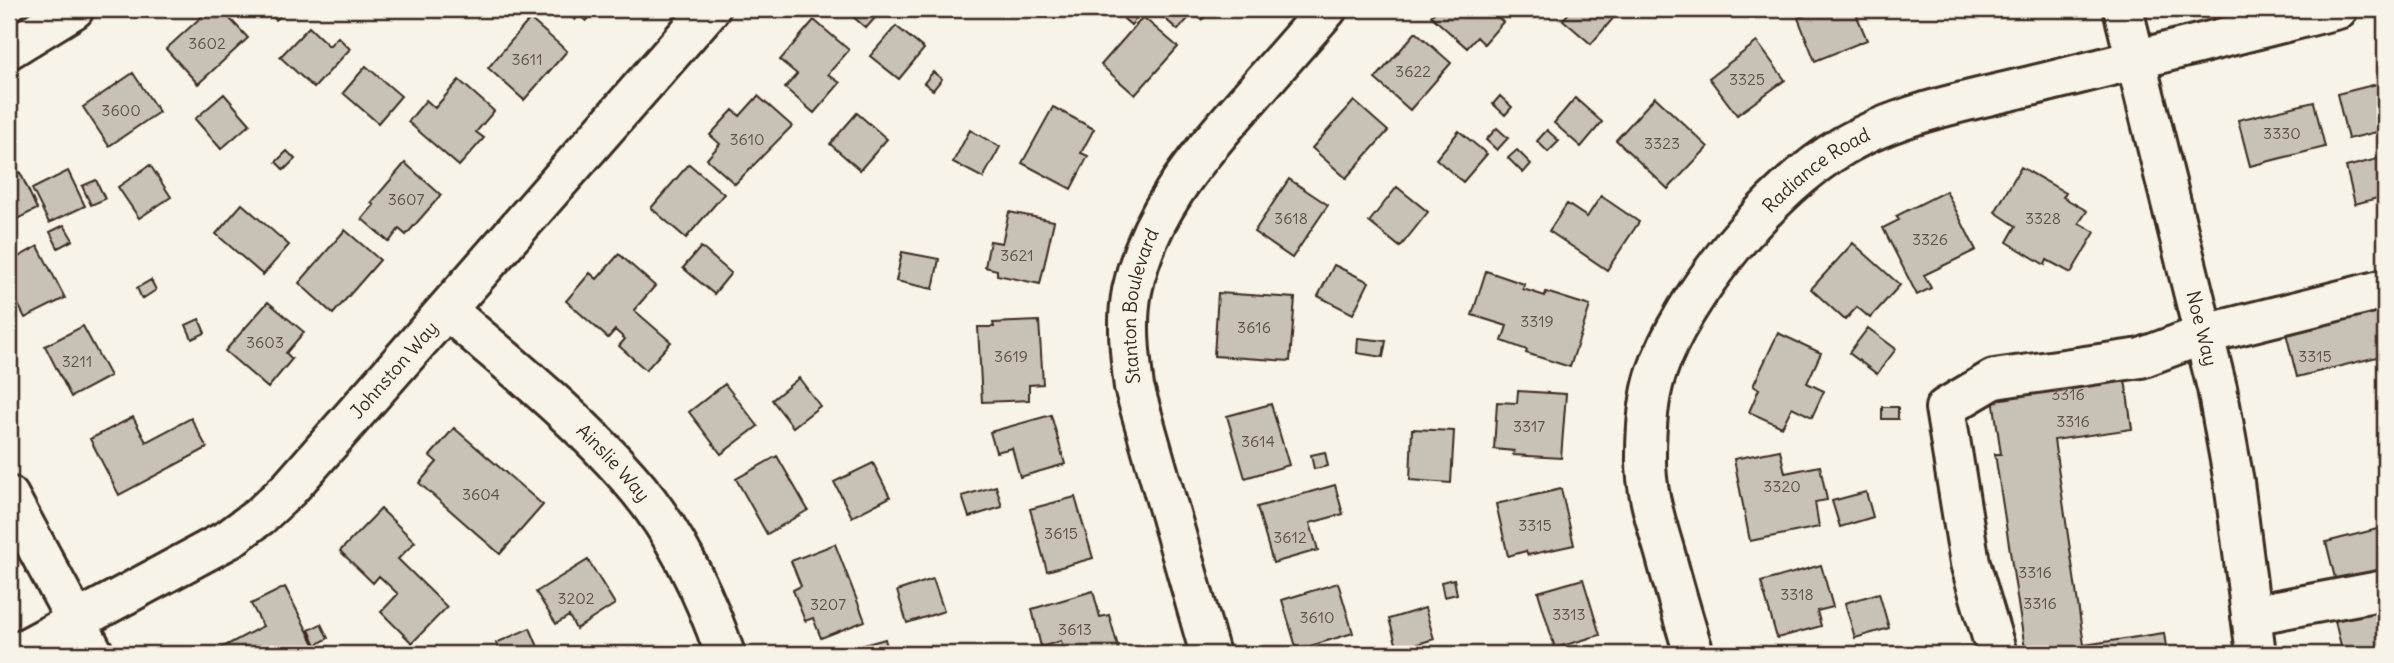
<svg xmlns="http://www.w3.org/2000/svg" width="2394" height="663" font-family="Delius,sans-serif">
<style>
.building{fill:#c8c1b6;stroke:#3b2a1e;stroke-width:2}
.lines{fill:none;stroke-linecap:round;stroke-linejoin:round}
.minor-casing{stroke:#3b2a1e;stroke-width:44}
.minor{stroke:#f7f3e8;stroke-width:38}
.labels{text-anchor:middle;stroke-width:5;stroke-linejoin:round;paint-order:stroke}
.number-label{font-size:16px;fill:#5e5044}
.street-label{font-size:19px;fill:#3b2a1e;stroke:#f7f3e8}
</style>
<rect width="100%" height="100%" fill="#f7f3e8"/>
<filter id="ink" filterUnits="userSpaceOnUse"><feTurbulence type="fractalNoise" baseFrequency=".0143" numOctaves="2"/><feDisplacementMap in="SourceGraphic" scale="14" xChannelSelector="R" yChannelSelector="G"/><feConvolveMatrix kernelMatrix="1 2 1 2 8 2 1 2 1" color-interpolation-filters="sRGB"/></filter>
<g filter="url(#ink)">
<!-- building -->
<path class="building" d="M210,9H221L248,38L198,84L166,49Z
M263,9H287L276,20Z
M562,9H597L586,21L579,15L575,20Z
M844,9H883L866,28Z
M1132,9L1139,15L1131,25L1124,19Z
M1154,9H1212L1202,20L1193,13L1178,30Z
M1438,9H1500L1495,14L1503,22L1484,44L1477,37L1467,48L1431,16Z
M1572,9H1608L1616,15L1591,44L1563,20Z
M1811,9H1854L1867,40L1815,61L1798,18L1812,12Z
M1143,17L1178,47L1135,95L1101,65Z
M530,19L567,51L524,100L488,68Z
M814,20L849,50L828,74L840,83L814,113L785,88L797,74L780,60Z
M896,26L924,49L899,79L870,56Z
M309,27L329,46L338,37L350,49L314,88L280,57Z
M1416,32L1451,63L1410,110L1375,79Z
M1757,42L1785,80L1737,115L1709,78Z
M366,66L401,96L378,123L343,93Z
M933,72L942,79L933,90L924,83Z
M133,73L159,112L109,146L83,107Z
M459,80L494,111L476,132L484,138L459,166L408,122L426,100L435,108Z
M2385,82V130L2348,139L2337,94Z
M224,94L250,124L221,149L195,119Z
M758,96L792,126L735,184L707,159L720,144L710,135L733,110L740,116Z
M1500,96L1512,107L1505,115L1493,104Z
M1655,97L1708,147L1668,189L1616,140Z
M1575,98L1602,122L1581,147L1554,123Z
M1354,101L1388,131L1346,178L1312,148Z
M2314,102L2325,147L2250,166L2238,120Z
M1053,107L1094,129L1081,153L1088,156L1071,189L1022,163Z
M857,113L887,139L860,170L830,144Z
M1497,128L1508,138L1497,150L1486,140Z
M970,130L1000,147L983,178L953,162Z
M1547,130L1559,141L1548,152L1537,141Z
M1459,131L1487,154L1463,182L1436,159Z
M1517,150L1531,164L1523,173L1508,158Z
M287,151L295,159L284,170L276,162Z
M2385,157V196L2355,204L2346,167Z
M405,163L441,195L406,235L399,229L389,242L362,219L374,205L371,203Z
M689,164L724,194L686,238L651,208Z
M150,165L171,197L139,218L118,187Z
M2021,167L2066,193L2063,197L2087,211L2079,223L2095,232L2071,273L2047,260L2045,265L2007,242L2016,226L1995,212Z
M68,171L85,206L49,223L32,189Z
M20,172L37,209L9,223V178Z
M1289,179L1328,205L1292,258L1254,232Z
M96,180L105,199L91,205L82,186Z
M1397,187L1428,212L1400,247L1369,222Z
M1946,191L1976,250L1924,275L1931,288L1917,295L1883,228L1899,220L1896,216Z
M1601,196L1639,222L1607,270L1549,231L1567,204L1587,217Z
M242,204L289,245L263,275L216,234Z
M1009,212L1054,221L1040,284L997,275V270L985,267L990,241L1002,243Z
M64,225L73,240L58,248L50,232Z
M345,230L380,260L333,314L299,283Z
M1853,243L1900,285L1870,318L1857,307L1845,320L1811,289Z
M38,246L65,298L25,318L9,286V262Z
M701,247L731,273L714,294L683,268Z
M902,252L939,259L933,289L896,281Z
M619,254L655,286L634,310L671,342L646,370L619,346L625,339L615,330L608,338L566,301L590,273L597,279Z
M1334,265L1369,282L1353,314L1318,296Z
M1486,271L1524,284L1523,289L1545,296L1546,292L1590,306L1570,367L1526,353L1527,350L1502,341L1507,326L1472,315Z
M151,280L156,290L142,299L137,288Z
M1218,293L1295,298L1290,361L1214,356Z
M2385,300V355L2297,377L2284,325Z
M268,302L304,332L286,353L292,359L268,388L225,351Z
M199,319L205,333L192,339L186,325Z
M1039,321L1043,384L1029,385V400L982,402L978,327H994L993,323Z
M83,326L110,376L71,397L45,346Z
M1868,328L1896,349L1877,374L1849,353Z
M1778,333L1821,353L1807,383L1824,391L1812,417L1792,407L1782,427L1749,412L1759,389L1753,386Z
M1358,338L1386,341L1383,357L1357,353Z
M2124,372L2132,429L2054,440L2084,645L2164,633L2167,654H2034L2033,648L2025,649L1995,454H2001L1992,391Z
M799,378L820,406L793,427L772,400Z
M725,384L758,426L721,454L689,412Z
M1518,391L1566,394L1561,458L1513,455L1514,451L1494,449L1497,402L1517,403Z
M1271,404L1289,465L1245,478L1227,416Z
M1882,407H1898V419H1882Z
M1051,415L1065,464L1020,477L1012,448L996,452L990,432Z
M133,417L146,442L191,418L207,448L119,495L90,439Z
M454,428L543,505L500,554L419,483L437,462L430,456Z
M1412,429L1454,431L1451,483L1410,480Z
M1780,450L1785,473L1820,466L1827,500L1815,502L1819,527L1750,541L1734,459Z
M1325,452L1328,466L1314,469L1311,455Z
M777,456L808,510L767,534L736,479Z
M873,463L890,497L852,517L834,482Z
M1335,485L1343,514L1310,523L1318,550L1273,563L1257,507Z
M996,486L1002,507L969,517L962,496Z
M1561,489L1574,545L1528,555L1526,551L1508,556L1496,504Z
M1866,492L1873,517L1840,527L1832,501Z
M1075,497L1093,558L1047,571L1030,509Z
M381,509L415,542L398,559L447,607L412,643L381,612L398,594L379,576L373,583L340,551Z
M2385,527V582L2339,594L2326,542Z
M835,544L865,621L821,638L813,618L805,621L793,590L801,586L791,561Z
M588,560L615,604L576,629L569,616L556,624L536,592Z
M1821,565L1833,607L1817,611L1821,626L1777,638L1761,582Z
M933,579L944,611L907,623L897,591Z
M1454,579L1457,594L1444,597L1441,582Z
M1583,579L1600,635L1555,648L1538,592Z
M1338,583L1353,633L1297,650L1282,600Z
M285,587L316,648L303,654H210L263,626L251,604Z
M1093,591L1100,617L1109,615L1119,650L1104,654H1064L1061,641L1041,647L1032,609Z
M1879,593L1889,628L1855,638L1845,603Z
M1425,608L1434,639L1398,650L1389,619Z
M2378,610L2385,642V654H2343L2335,621Z
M321,624L328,638L316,645L309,630Z
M530,628L541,654H501L496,643Z
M885,639L889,654H832Z"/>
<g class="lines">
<defs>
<g id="minor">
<path id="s1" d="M2123,9L2217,388L2234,482L2256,654"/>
<path d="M9,49L74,9"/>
<path id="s2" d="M447,310C509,364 574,415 628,477C673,527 704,592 725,654"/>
<path d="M9,496L94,654"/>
<path d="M2251,615L2385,590"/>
<path id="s3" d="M15,654L229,539L260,516L289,489L710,9"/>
<path id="s4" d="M1210,654L1134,387C1130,356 1126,322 1132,291C1147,216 1194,161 1243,105C1271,73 1299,41 1327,9"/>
<path id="s5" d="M1694,654C1684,621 1674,587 1665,553C1656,522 1645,489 1646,456C1646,429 1648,399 1656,374C1682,296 1772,187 1843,146C1901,112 1977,99 2043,83C2141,58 2239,33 2338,9"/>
<path d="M1997,654L1970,563L1945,408L1994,379L2141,358L2205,334L2385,289"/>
</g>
</defs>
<!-- minor casing -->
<use href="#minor" class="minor-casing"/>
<!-- minor -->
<use href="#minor" class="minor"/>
</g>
</g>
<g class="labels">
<!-- number labels -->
<g class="number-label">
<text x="207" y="49">3602</text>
<text x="527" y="65">3611</text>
<text x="1413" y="77">3622</text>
<text x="1747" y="85">3325</text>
<text x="121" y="116">3600</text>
<text x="2282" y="139">3330</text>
<text x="747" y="145">3610</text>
<text x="1662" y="149">3323</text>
<text x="406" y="205">3607</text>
<text x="1291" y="224">3618</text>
<text x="2043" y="224">3328</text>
<text x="1930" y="245">3326</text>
<text x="1017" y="261">3621</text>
<text x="1537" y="327">3319</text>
<text x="1254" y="333">3616</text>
<text x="265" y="348">3603</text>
<text x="1011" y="362">3619</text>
<text x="2315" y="362">3315</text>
<text x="77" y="367">3211</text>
<text x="2068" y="400">3316</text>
<text x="2073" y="427">3316</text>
<text x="1529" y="432">3317</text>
<text x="1258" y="447">3614</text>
<text x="1782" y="492">3320</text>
<text x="481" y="500">3604</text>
<text x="1535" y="531">3315</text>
<text x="1061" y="539">3615</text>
<text x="1290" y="543">3612</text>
<text x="2035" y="578">3316</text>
<text x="1797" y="600">3318</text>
<text x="576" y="604">3202</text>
<text x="2040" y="609">3316</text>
<text x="828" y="610">3207</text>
<text x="1569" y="620">3313</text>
<text x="1317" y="623">3610</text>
<text x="1075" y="635">3613</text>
</g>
<!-- street labels -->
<g class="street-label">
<text dy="7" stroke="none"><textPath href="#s5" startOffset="551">Radiance Road</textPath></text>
<text dy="7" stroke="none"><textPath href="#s4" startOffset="360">Stanton Boulevard</textPath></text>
<text dy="7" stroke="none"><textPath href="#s1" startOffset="329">Noe Way</textPath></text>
<text dy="7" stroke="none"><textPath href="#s3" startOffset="480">Johnston Way</textPath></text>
<text dy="7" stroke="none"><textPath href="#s2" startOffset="226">Ainslie Way</textPath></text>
</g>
</g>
<!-- margin -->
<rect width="2394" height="663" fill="none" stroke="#f7f3e8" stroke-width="35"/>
<rect x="18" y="18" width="2359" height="628" fill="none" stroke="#3b2a1e" stroke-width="2.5" filter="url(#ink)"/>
</svg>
